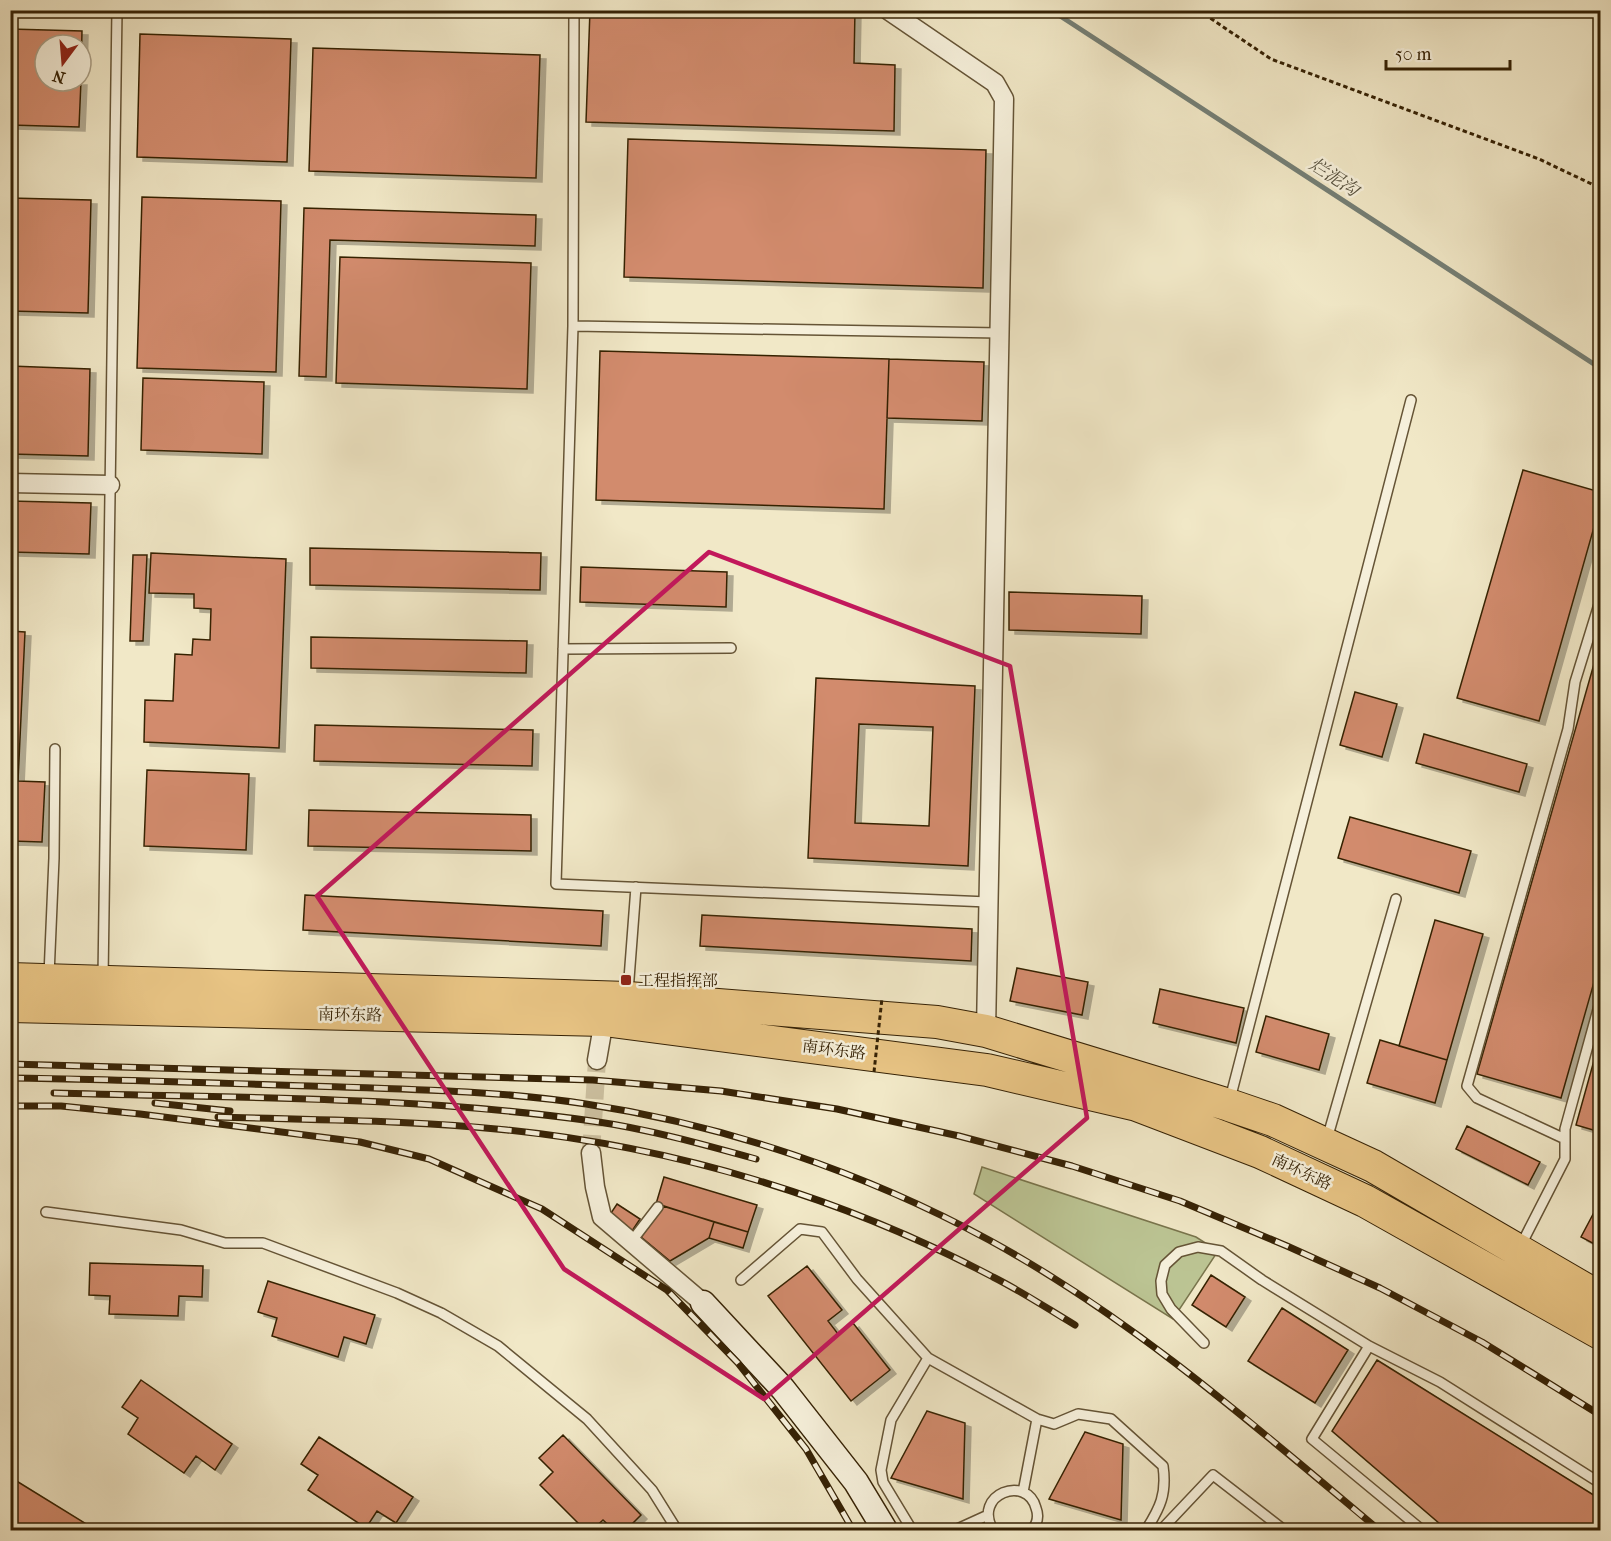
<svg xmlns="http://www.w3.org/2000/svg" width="1611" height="1541" font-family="'IM FELL French Canon','Noto Serif SC',serif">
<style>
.green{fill:#bcc594;stroke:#79744c;stroke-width:1.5}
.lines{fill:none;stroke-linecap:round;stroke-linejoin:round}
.stream{stroke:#757f75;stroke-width:5}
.building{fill:#d28b6d;stroke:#362205;stroke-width:1.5;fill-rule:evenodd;filter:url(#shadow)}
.street-tunnel{stroke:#ccc0a0;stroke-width:18;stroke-dasharray:18 9;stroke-linecap:butt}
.lane-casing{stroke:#655436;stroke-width:12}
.street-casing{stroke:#655436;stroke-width:21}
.secondary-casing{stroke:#362205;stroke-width:27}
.highway-casing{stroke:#362205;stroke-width:34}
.path{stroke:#362205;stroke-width:3;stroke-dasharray:4.5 3;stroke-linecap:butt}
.lane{stroke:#f6f0db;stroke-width:9}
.street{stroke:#f6f0db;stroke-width:18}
.secondary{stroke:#f6f0db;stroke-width:24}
.highway{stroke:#e8c484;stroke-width:32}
.rail-casing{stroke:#362205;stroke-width:7}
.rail{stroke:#f6f0db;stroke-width:4.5;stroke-dasharray:14;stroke-linecap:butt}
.path-bridge{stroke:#362205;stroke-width:3;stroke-dasharray:4.5 3;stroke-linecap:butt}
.marked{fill:none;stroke:#c2185b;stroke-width:4.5;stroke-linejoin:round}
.poi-dot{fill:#8f2418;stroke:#f6f0db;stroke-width:2}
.labels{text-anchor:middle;stroke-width:5;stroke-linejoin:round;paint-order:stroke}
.poi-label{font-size:16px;fill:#362205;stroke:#f6f0db;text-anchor:start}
.street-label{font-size:16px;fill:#362205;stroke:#f6f0db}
.water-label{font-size:18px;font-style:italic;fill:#56503d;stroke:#f6f0db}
</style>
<defs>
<filter id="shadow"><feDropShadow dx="6" dy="4" stdDeviation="0" flood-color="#0004"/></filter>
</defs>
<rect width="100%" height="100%" fill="#f1e8c7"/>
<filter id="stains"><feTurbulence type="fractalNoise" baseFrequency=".00333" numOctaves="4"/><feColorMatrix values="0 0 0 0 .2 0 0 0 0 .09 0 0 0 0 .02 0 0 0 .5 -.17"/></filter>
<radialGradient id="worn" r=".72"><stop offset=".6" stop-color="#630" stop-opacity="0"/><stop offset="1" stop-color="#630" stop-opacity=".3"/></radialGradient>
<!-- green -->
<path class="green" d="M982,1167L1196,1237L1218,1251L1173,1319L974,1194Z"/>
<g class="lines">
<!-- stream -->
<path class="stream" d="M1051,10L1600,368"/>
</g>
<!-- building -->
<path class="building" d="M10,10H94V13Z
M590,10H855L854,63L895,65L894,131L586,122Z
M10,29L82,31L81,73V45H45V81H81L79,127L10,125Z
M140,34L291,39L287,162L137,157Z
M313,48L540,55L536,178L309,171Z
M628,139L986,150L983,288L624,277Z
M142,197L281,201L276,372L137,368Z
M10,198L91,200L88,313L10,311Z
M304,208L536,215L535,246L330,240L326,377L299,376Z
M340,257L531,263L527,389L336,383Z
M600,351L889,359L884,509L596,500Z
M889,359L984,362L982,421L887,418Z
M10,366L90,369L88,456L10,454Z
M143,378L264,382L262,454L141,450Z
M1523,470L1600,492V506L1539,721L1457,698Z
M10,501L91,503L89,554L10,552Z
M310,548L541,553L540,590L310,585Z
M151,553L286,559L279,748L144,742L145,700L173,701L175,654L192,655L193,639L210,640L211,609L194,608V594L149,593Z
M133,555H147L143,641H130Z
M581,567L727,572L726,607L580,602Z
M1009,592L1142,596L1141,634L1009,630Z
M10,631L25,632L18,781L45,782L42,842L11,841L10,843Z
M311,637L527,641L526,673L311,668Z
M1600,643V961L1561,1098L1477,1074Z
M816,678L975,686L968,866L808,858ZM859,724L933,727L929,826L855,823Z
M1355,692L1397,704L1382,757L1340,745Z
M315,725L533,730L532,766L314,761Z
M1424,734L1527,764L1519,792L1416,763Z
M147,770L249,774L246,850L144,846Z
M309,810L531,815V851L308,846Z
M1350,817L1471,851L1459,893L1338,858Z
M305,895L603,911L601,946L303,930Z
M702,915L972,929L971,961L700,946Z
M1435,920L1483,934L1447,1060L1399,1046Z
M1017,968L1088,982L1082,1015L1010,1001Z
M1160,989L1244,1008L1236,1043L1153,1023Z
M1266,1016L1329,1034L1319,1070L1256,1052Z
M1600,1039V1132L1576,1125Z
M1380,1040L1447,1060L1435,1103L1367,1083Z
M1467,1126L1540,1162L1528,1185L1456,1149Z
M664,1177L757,1205L748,1232L656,1204Z
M1600,1201V1247L1581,1237Z
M617,1204L640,1219L632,1231L609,1216Z
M664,1206L714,1222L709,1238L670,1261L641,1237Z
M714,1222L748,1232L743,1248L709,1238Z
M90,1263L203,1266L202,1297L179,1296L178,1316L109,1314L110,1296L89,1295Z
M807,1266L842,1310L828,1321L838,1334L853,1323L890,1370L851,1401L768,1296Z
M1211,1275L1245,1297L1226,1327L1192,1305Z
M268,1281L375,1315L366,1344L344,1337L338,1357L272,1336L277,1318L258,1312Z
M1282,1308L1348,1350L1315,1403L1248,1361Z
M1377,1360L1600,1499V1530H1447L1332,1431Z
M141,1380L232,1444L215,1470L196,1456L184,1473L128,1434L138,1418L122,1407Z
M927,1411L965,1423L963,1499L891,1478Z
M1085,1432L1123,1444L1121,1520L1049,1499Z
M563,1435L641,1515L626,1530H614L603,1520L592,1530H585L540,1485L553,1472L539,1458Z
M319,1437L413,1497L396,1523L377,1511L366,1528L308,1490L318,1475L301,1464Z
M10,1477L96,1530H10Z"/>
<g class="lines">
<!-- street-tunnel -->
<path class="street-tunnel" d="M591,1153L597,1060"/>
<defs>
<path id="lane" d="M574,10L573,326L556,884L988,902
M573,326L1000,333
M563,649L731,648
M49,975L54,858L55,749
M103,978L117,10
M628,992L636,887
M1230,1099L1411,400
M1327,1139L1396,899
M1565,1139L1477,1098L1467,1086L1568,729L1575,682L1600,601
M46,1212L181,1230L225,1243H263L397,1293L441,1313L498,1346L587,1419L652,1490L677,1530
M631,1242L658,1207
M1520,1247L1565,1159V1129L1600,1002
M741,1280L800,1229L822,1232L857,1279L928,1358L1037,1419L1054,1424L1078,1414L1111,1419L1163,1466C1167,1494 1160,1508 1146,1530
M1204,1343L1171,1309L1162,1294L1161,1281L1165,1265L1179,1252L1198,1247L1221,1251L1262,1280L1369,1346L1440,1382L1600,1483
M1369,1346L1312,1439L1422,1530
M1023,1492L1037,1419
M912,1530L883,1482L881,1470L891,1420L928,1358
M955,1530L988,1515
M993,1530C972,1494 1027,1474 1036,1508C1039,1516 1037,1524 1032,1530
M1161,1530L1213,1475L1284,1530"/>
<path id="street" d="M888,10L995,83L1004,99L986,1031
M10,483L110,485
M597,1060L604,1020
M591,1153L595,1187L602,1217L703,1303"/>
<path id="secondary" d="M703,1303L783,1389L856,1482L885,1530"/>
<path id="highway" d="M10,979L628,998L937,1022L986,1031L1229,1105L1273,1120L1373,1166L1600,1298
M10,1006L604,1020L987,1070L1137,1105L1260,1152L1365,1201L1600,1333"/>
</defs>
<!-- lane casing -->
<use href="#lane" class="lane-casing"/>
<!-- street casing -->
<use href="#street" class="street-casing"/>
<!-- secondary casing -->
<use href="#secondary" class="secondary-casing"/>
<!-- highway casing -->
<use href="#highway" class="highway-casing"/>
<!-- path -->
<path class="path" d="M1198,10L1271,59L1539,159L1600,188"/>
<!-- lane -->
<use href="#lane" class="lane"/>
<!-- street -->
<use href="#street" class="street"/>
<!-- secondary -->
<use href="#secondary" class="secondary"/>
<!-- highway -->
<use href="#highway" class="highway"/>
<defs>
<path id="rail" d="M10,1064L593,1080L721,1091L837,1109L959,1136L1072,1166L1180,1201L1287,1246L1380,1288L1482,1342L1600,1415
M10,1078C110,1079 210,1083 310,1086C402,1089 495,1090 586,1104C725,1125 866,1173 989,1240C1132,1318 1255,1426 1379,1530
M54,1093C233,1098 414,1096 592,1121C648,1129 702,1144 756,1159
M155,1103L230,1111
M10,1106H61L140,1114L360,1142L429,1159L542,1209L667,1290L738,1363L806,1449L853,1530
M218,1117C314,1120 411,1120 507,1130C675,1147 844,1198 993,1277C1021,1291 1048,1309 1075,1325"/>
</defs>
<!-- rail casing -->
<use href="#rail" class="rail-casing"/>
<!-- rail -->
<use href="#rail" class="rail"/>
<!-- path-bridge -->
<path class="path-bridge" d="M874,1072L882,998"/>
</g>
<!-- marked area -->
<path class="marked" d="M709,552L1010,666L1087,1118L764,1399L564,1269L317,896Z"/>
<!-- markers -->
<rect class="poi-dot" x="620" y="974" width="12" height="12" rx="3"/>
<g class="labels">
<!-- poi labels -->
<g class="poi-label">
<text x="638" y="986">工程指挥部</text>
</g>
<!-- street labels -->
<g class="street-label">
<text transform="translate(350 1014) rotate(1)" y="6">南环东路</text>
<text transform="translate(834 1049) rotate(7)" y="6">南环东路</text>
<text transform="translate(1302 1171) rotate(25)" y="6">南环东路</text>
</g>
<!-- water labels -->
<g class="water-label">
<text transform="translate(1334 177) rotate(33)" y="6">烂泥沟</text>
</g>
</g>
<!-- margin -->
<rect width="1611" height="1541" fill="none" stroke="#f1e8c7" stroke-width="36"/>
<rect x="12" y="12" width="1587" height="1517" fill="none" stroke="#362205" stroke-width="3"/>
<rect x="18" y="18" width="1575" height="1505" fill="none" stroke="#362205" stroke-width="1.5"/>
<!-- north arrow -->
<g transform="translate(63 63) rotate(196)"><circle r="28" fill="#f6f0db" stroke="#a99e85" stroke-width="1.5"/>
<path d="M0-4.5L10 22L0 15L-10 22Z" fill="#8f2418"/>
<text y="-9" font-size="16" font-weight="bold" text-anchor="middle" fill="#362205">N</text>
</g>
<!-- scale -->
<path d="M1386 60v9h124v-9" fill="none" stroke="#362205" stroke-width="3"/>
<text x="1395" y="60" font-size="18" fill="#362205" stroke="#f6f0db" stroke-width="4.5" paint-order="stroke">50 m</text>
<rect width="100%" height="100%" filter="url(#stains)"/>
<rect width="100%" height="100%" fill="url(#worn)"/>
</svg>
